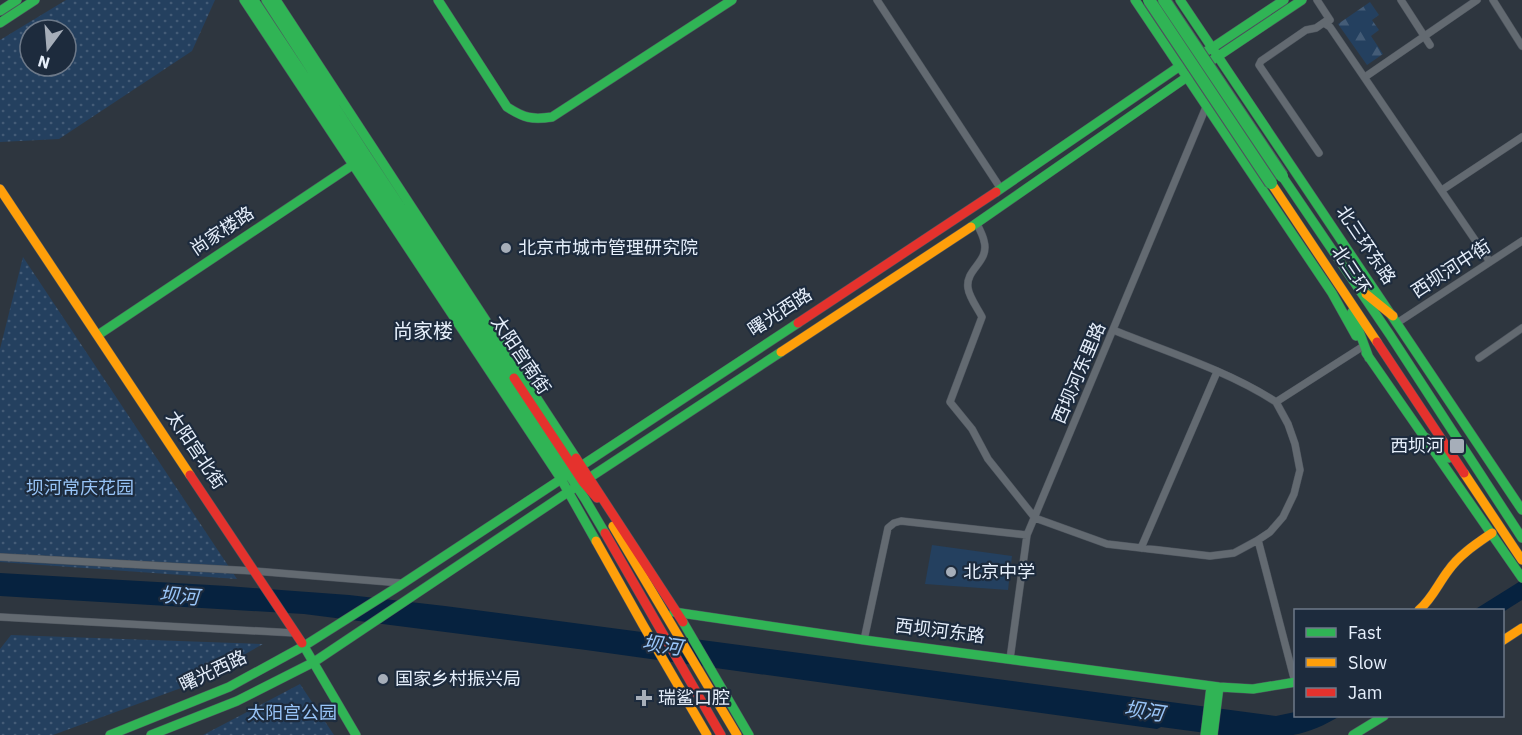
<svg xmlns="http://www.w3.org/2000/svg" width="1522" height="735" font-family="'IBM Plex Sans','Noto Sans SC',sans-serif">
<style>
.green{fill:url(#green-dots);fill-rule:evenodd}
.forest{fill:url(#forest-firs)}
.pitch{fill:#24405f}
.water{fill:#06223f}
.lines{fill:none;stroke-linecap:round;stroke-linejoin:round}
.street-casing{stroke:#4d545d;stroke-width:8}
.fast-casing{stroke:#4d545d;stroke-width:10}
.slow-casing{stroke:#4d545d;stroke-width:10}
.jam-casing{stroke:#4d545d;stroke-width:10}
.street{stroke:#636a71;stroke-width:7}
.fast{stroke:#30b455;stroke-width:9}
.slow{stroke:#ff9f0a;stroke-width:9}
.jam{stroke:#e5322d;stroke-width:9}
.fast-bridge-casing{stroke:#4d545d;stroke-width:14;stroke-linecap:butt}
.fast-bridge{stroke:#30b455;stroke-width:12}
.poi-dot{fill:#a6aeb9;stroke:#1d2b3d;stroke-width:2}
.labels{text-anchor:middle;stroke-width:4.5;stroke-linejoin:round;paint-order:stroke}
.street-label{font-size:18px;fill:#e6effb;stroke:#1d2b3d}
.poi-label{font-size:18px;fill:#e6effb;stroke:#1d2b3d;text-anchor:start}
.park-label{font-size:18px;fill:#98c4f7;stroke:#1d2b3d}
.neighbourhood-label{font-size:20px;fill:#e6effb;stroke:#1d2b3d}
.water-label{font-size:20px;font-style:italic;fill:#99c5f8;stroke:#1d2b3d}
</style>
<defs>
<pattern id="green-dots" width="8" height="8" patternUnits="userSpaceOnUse" patternTransform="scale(1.5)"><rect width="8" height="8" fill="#24405f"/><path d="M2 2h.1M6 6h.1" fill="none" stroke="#445c77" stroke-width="1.8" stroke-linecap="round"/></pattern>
<pattern id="forest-firs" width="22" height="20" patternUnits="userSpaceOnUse" patternTransform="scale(1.5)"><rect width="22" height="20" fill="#24405f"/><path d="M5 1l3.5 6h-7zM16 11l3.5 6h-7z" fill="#445c77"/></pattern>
</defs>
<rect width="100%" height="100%" fill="#2e363f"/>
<!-- green -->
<path class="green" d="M66,0H215L192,51L59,139L0,142V40ZM30,30H66V66H30Z
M23,257L237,579L0,562V349Z
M11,635L263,644L192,684L53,735H0V649Z
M300,684L334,735H203L205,734Z"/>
<!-- forest -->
<path class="forest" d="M1370,2L1379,15L1372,20L1379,30L1371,36L1383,54L1367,65L1338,24Z"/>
<!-- pitch -->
<path class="pitch" d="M932,545L1012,556L1008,590L925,584Z"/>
<!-- water -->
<path class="water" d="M0,573L227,586L349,595L445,606L1276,716L1295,712L1296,716H1340C1325,725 1310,732 1293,735H1221L1161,727L1157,729L586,650L304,614L0,596Z
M1522,580V600L1503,612L1502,610H1474Z"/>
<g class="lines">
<defs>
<path id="street" d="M877,0L1001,189
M1317,0L1330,20
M1401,0L1430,45
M1493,0L1522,46
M1324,23L1330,27L1490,262
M1365,77L1477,0
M1319,153L1259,65L1261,61L1306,30L1316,28L1329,19
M1442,190L1522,137
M977,223C979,229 983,235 984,241C990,262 965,269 968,288C969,297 978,309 982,317L950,402L972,429L988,459L1035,518L1107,544L1210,556L1234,553L1258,540L1270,532L1283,517L1294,494L1300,470L1295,444L1288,424L1276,402L1362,347
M1397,323L1522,241
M1113,330C1165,351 1229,371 1276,402
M1479,358L1522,328
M1258,540L1295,682
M1141,548L1217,372
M0,557L254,571L401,583
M0,617L295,633
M864,640L888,528L894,523L901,521L1027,535
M1010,659L1027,535L1206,107"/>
<path id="fast" d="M244,0L561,479L596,541
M254,0L585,499L605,533
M266,0L367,156L514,378
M276,0L576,458
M438,0L507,107C524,118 532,120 552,117L732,0
M1135,0L1332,293L1356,336
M1180,0L1522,510
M0,11L17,0
M0,23L35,0
M1282,176L1390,335L1522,538
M996,192L1180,66L1212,48L1284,0
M971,227L1187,77L1302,0
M1352,312L1369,358
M98,335L357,162
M1366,353L1522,578
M1425,437L1449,458
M674,612L864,640L1219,687L1253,689L1296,682
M683,622L749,735
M302,643L356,735
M110,735L229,687L304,646L399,586L798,323
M151,735L237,701L314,662L589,478L781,352
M1205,735L1211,686
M1213,735L1219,687
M1353,735L1384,716"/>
<path id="slow" d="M1271,183L1377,342
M0,189L190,475
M1366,294L1393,316
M781,352L971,227
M1464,473L1522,560
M613,526L737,735
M596,541L643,625L707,735
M1419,610C1432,599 1438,584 1448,571C1459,555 1476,544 1492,533
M1502,641L1522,628"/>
<path id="jam" d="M798,323L996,192
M1377,342L1464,473
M514,378L583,482L597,498
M576,458L683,622
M190,475L302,643
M605,533L721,735"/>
</defs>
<!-- street casing -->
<use href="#street" class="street-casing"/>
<!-- fast casing -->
<use href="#fast" class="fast-casing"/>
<!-- slow casing -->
<use href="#slow" class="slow-casing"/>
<!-- jam casing -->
<use href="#jam" class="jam-casing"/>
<!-- street -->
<use href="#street" class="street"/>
<!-- fast -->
<use href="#fast" class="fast"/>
<!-- slow -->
<use href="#slow" class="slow"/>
<!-- jam -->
<use href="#jam" class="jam"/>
<defs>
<path id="fast-bridge" d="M1149,0L1271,183
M1164,0L1282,176"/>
</defs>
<!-- fast-bridge casing -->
<use href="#fast-bridge" class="fast-bridge-casing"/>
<!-- fast-bridge -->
<use href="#fast-bridge" class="fast-bridge"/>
</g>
<!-- markers -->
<g class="poi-dot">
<circle cx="506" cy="248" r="6"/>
<rect x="1449" y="438" width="16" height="16" rx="3"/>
<circle cx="951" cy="572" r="6"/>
<circle cx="383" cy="679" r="6"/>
<path d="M641 689h6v6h6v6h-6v6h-6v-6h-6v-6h6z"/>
</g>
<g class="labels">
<!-- street labels -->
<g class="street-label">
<text transform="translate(222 231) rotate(-34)" y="6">尚家楼路</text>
<text transform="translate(1366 245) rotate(56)" y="6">北三环东路</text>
<text transform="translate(1451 269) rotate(-33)" y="6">西坝河中街</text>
<text transform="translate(1351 270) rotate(56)" y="6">北三环</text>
<text transform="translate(780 312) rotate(-33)" y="6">曙光西路</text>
<text transform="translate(521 355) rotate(56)" y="6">太阳宫南街</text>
<text transform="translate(1079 373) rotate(-67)" y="6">西坝河东里路</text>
<text transform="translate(196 450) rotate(56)" y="6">太阳宫北街</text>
<text transform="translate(940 631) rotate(7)" y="6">西坝河东路</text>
<text transform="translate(213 671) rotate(-25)" y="6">曙光西路</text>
</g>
<!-- poi labels -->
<g class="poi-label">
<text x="518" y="254">北京市城市管理研究院</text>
<text x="1444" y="452" text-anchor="end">西坝河</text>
<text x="963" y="578">北京中学</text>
<text x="395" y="685">国家乡村振兴局</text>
<text x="658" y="704">瑞鲨口腔</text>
</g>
<!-- park labels -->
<g class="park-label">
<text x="80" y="494">坝河常庆花园</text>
<text x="292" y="719">太阳宫公园</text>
</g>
<!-- neighbourhood labels -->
<g class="neighbourhood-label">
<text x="423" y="338">尚家楼</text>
</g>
<!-- water labels -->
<g class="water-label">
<text transform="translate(179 596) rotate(4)" y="7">坝河</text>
<text transform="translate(662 645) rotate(8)" y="7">坝河</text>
<text transform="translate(1144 711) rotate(8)" y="7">坝河</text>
</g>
</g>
<!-- legend -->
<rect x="1294" y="609" width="210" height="108" fill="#1d2b3d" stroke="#6d7989" stroke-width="1.5"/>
<rect x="1306" y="628" width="30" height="9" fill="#30b455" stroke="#6d7989" stroke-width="1.5"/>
<text x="1348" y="639" font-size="18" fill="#e6effb">Fast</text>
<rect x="1306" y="658" width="30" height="9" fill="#ff9f0a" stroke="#6d7989" stroke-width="1.5"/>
<text x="1348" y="669" font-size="18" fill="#e6effb">Slow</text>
<rect x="1306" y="688" width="30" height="9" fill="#e5322d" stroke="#6d7989" stroke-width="1.5"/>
<text x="1348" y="699" font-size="18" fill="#e6effb">Jam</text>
<!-- north arrow -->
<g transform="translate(48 48) rotate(196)"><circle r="28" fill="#1d2b3d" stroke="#6d7989" stroke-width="1.5"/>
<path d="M0-4.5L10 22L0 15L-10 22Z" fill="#a6aeb9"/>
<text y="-9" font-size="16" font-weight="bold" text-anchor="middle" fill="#e6effb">N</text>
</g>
</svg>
